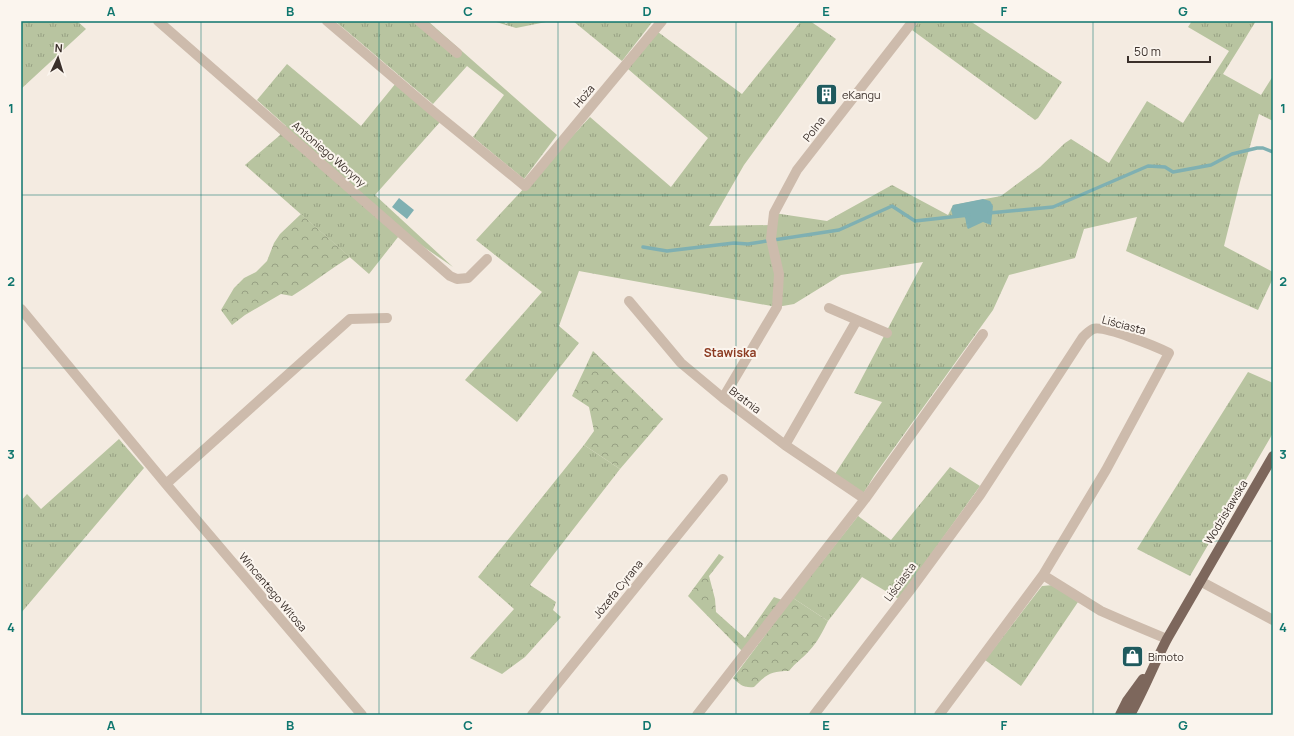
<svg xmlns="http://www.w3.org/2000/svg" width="1294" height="736" font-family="Manrope,sans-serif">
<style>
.grass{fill:url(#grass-tufts)}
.forest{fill:url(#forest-crowns)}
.water{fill:#7fb0b2}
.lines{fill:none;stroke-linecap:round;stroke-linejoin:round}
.stream{stroke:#7fb0b2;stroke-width:3.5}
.minor{stroke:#cdbbac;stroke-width:10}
.major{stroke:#7d675c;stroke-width:10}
.grid{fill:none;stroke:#0f766e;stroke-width:1;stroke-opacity:0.55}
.labels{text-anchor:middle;stroke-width:4;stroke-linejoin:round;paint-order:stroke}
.poi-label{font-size:11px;fill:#3b302b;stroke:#fbf5ee;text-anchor:start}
.street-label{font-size:11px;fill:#3b302b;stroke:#fbf5ee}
.neighbourhood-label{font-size:12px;font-weight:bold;fill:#8c3b22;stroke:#fbf5ee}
.neatline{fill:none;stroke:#0f766e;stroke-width:1.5}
.grid-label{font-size:13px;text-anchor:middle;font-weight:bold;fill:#0f766e}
</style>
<defs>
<pattern id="grass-tufts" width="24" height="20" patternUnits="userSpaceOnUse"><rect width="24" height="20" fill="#b8c4a0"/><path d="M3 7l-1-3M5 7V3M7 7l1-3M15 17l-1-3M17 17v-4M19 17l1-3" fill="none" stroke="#97a083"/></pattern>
<pattern id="forest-crowns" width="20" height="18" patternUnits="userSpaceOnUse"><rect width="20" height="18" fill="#b8c4a0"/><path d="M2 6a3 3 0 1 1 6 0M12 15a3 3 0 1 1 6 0" fill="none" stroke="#97a083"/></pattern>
</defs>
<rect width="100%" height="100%" fill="#f4ebe1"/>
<!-- grass -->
<path class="grass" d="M21,21H77L86,29L21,89Z
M335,21H430L429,22L557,135L524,179L473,137L504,95L467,66L433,104Z
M493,21H503L506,24L509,21H551L516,28Z
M573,21H653L622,61Z
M801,21H810L836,39L744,165L709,226L770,225L774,213L827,221L892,185L948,215L953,205L1001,196L1040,167L1065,143L1071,139L1109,163L1147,101L1183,123L1229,51L1188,27L1192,21H1256L1223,74L1261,95L1273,76V121L1259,114L1240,182L1224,246L1273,272V278L1258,310L1126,251L1137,217L1084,229L1075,258L1009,275L993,310L874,476L863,494L835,474L882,402L854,393L923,262L841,275L794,304L777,307L579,271L559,326L579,343L517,422L465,380L542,292L476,240L590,117L671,187L708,138L628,69L658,32L742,94Z
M919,21H970L1062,82L1038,118L1035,120L912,30Z
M287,64L361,126L396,83L440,122L375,195L453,267L402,232L369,274L245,165L279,136L286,126L257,100Z
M1248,372L1273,383V433L1190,576L1137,549Z
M119,439L144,468L21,613V501L27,494L41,509Z
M584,445L620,469L530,585L556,602L553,610L561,617L525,657L502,674L470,658L514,609L478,577Z
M950,467L980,486L899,599L862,577L828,621L793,598L858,516L891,540Z
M1053,585L1078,602L1021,686L985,660L1042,586Z"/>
<!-- forest -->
<path class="forest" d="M301,214L350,257C330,269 312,284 292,296L281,294L245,315L232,325L221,310L234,288L244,278L256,272L267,261L274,243L280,234Z
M593,351L663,419L620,469L584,445L594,431L589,407L572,396Z
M719,554L724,557L709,576L715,599L716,612L745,638L774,597L782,600L742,651L688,596Z
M793,598L828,621C823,631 817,643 809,651C803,658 795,663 789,671C771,671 767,674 754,687C744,688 740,685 733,678Z"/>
<!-- water -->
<path class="water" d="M399,198L414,210L407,219L392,207Z
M983,199L990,201L993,206L991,225L983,222L968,229C965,224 967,220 964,216H953L951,210L953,205Z"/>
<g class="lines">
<!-- stream -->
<path class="stream" d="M989,213L1053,207L1148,166L1165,167L1173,172L1211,165L1232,154L1257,148H1263L1273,152
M643,247L667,251L734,243L748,244L839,230L892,206L915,221L969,215"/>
<!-- minor -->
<path class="minor" d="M158,21L450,276L457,279L468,278L487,259
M327,21L434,112L525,186L662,21
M419,21L457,53
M629,301L681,363L723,398L785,445L865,499
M829,308L887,333
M21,309L166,484L362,715
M723,398L777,307L779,274L771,239L774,213L797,170L913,21
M785,445L857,320
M166,484L350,319L387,318
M1043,575L1101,611L1124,621L1167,639
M1200,581L1273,620
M532,715L723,479
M697,715L865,499L983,334
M814,715L911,589L980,495L1083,337C1086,334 1089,331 1093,329C1104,325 1157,347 1169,353L1106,470L1043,575L939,715"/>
<!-- major -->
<path class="major" d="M1120,715L1127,701L1143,679
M1130,715C1144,690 1154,664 1167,639L1273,456"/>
</g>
<!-- grid -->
<path class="grid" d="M201,21V715M379,21V715M558,21V715M736,21V715M915,21V715M1093,21V715M21,195H1273M21,368H1273M21,541H1273"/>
<!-- icons -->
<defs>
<symbol id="building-square" viewBox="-11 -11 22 22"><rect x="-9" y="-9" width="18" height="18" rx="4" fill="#1f5a5e" stroke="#fbf5ee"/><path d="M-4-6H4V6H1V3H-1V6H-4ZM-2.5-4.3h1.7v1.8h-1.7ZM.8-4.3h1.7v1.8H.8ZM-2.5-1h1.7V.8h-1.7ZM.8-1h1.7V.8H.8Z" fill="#fff"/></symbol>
<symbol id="shop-square" viewBox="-11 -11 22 22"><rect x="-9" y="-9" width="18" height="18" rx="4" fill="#1f5a5e" stroke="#fbf5ee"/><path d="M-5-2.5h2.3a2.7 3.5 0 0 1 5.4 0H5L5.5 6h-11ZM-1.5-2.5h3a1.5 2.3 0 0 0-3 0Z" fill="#fff"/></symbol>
</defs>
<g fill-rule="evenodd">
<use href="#building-square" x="814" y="82" width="25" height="25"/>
<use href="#shop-square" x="1120" y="644" width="25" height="25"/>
</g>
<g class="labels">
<!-- poi labels -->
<g class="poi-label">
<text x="842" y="99">eKangu</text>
<text x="1148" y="661">Bimoto</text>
</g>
<!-- street labels -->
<g class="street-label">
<text transform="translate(584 96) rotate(-50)" y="4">Hoża</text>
<text transform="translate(814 129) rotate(-52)" y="4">Polna</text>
<text transform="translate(329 154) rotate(41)" y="4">Antoniego Woryny</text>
<text transform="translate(1124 325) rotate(15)" y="4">Liściasta</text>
<text transform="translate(745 400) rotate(37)" y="4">Bratnia</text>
<text transform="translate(1226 512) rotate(-59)" y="4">Wodzisławska</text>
<text transform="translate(900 582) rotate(-53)" y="4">Liściasta</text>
<text transform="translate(618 589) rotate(-51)" y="4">Józefa Cyrana</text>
<text transform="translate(273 592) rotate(50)" y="4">Wincentego Witosa</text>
</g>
<!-- neighbourhood labels -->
<g class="neighbourhood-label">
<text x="730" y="357">Stawiska</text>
</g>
</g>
<!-- border -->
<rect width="1294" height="736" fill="none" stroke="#fbf5ee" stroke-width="44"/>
<!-- north arrow -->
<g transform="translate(58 58) rotate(4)" stroke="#fbf5ee" stroke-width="3" paint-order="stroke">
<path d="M0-3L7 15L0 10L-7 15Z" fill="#3b302b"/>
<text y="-6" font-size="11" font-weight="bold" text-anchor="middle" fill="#3b302b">N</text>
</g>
<!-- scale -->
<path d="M1128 56v6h82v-6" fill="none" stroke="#3b302b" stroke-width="2"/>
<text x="1134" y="56" font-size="12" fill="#3b302b" stroke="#fbf5ee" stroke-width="3" paint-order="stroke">50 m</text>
<rect x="22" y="22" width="1250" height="692" class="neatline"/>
<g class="grid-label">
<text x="111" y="16">A</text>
<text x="290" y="16">B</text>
<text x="468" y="16">C</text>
<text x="647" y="16">D</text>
<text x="826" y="16">E</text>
<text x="1004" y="16">F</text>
<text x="1183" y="16">G</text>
<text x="11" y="113">1</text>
<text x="1283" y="113">1</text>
<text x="11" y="286">2</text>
<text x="1283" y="286">2</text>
<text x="11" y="459">3</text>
<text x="1283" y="459">3</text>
<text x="11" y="632">4</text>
<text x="1283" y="632">4</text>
<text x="111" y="730">A</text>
<text x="290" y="730">B</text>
<text x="468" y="730">C</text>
<text x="647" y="730">D</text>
<text x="826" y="730">E</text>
<text x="1004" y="730">F</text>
<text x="1183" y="730">G</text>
</g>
</svg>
